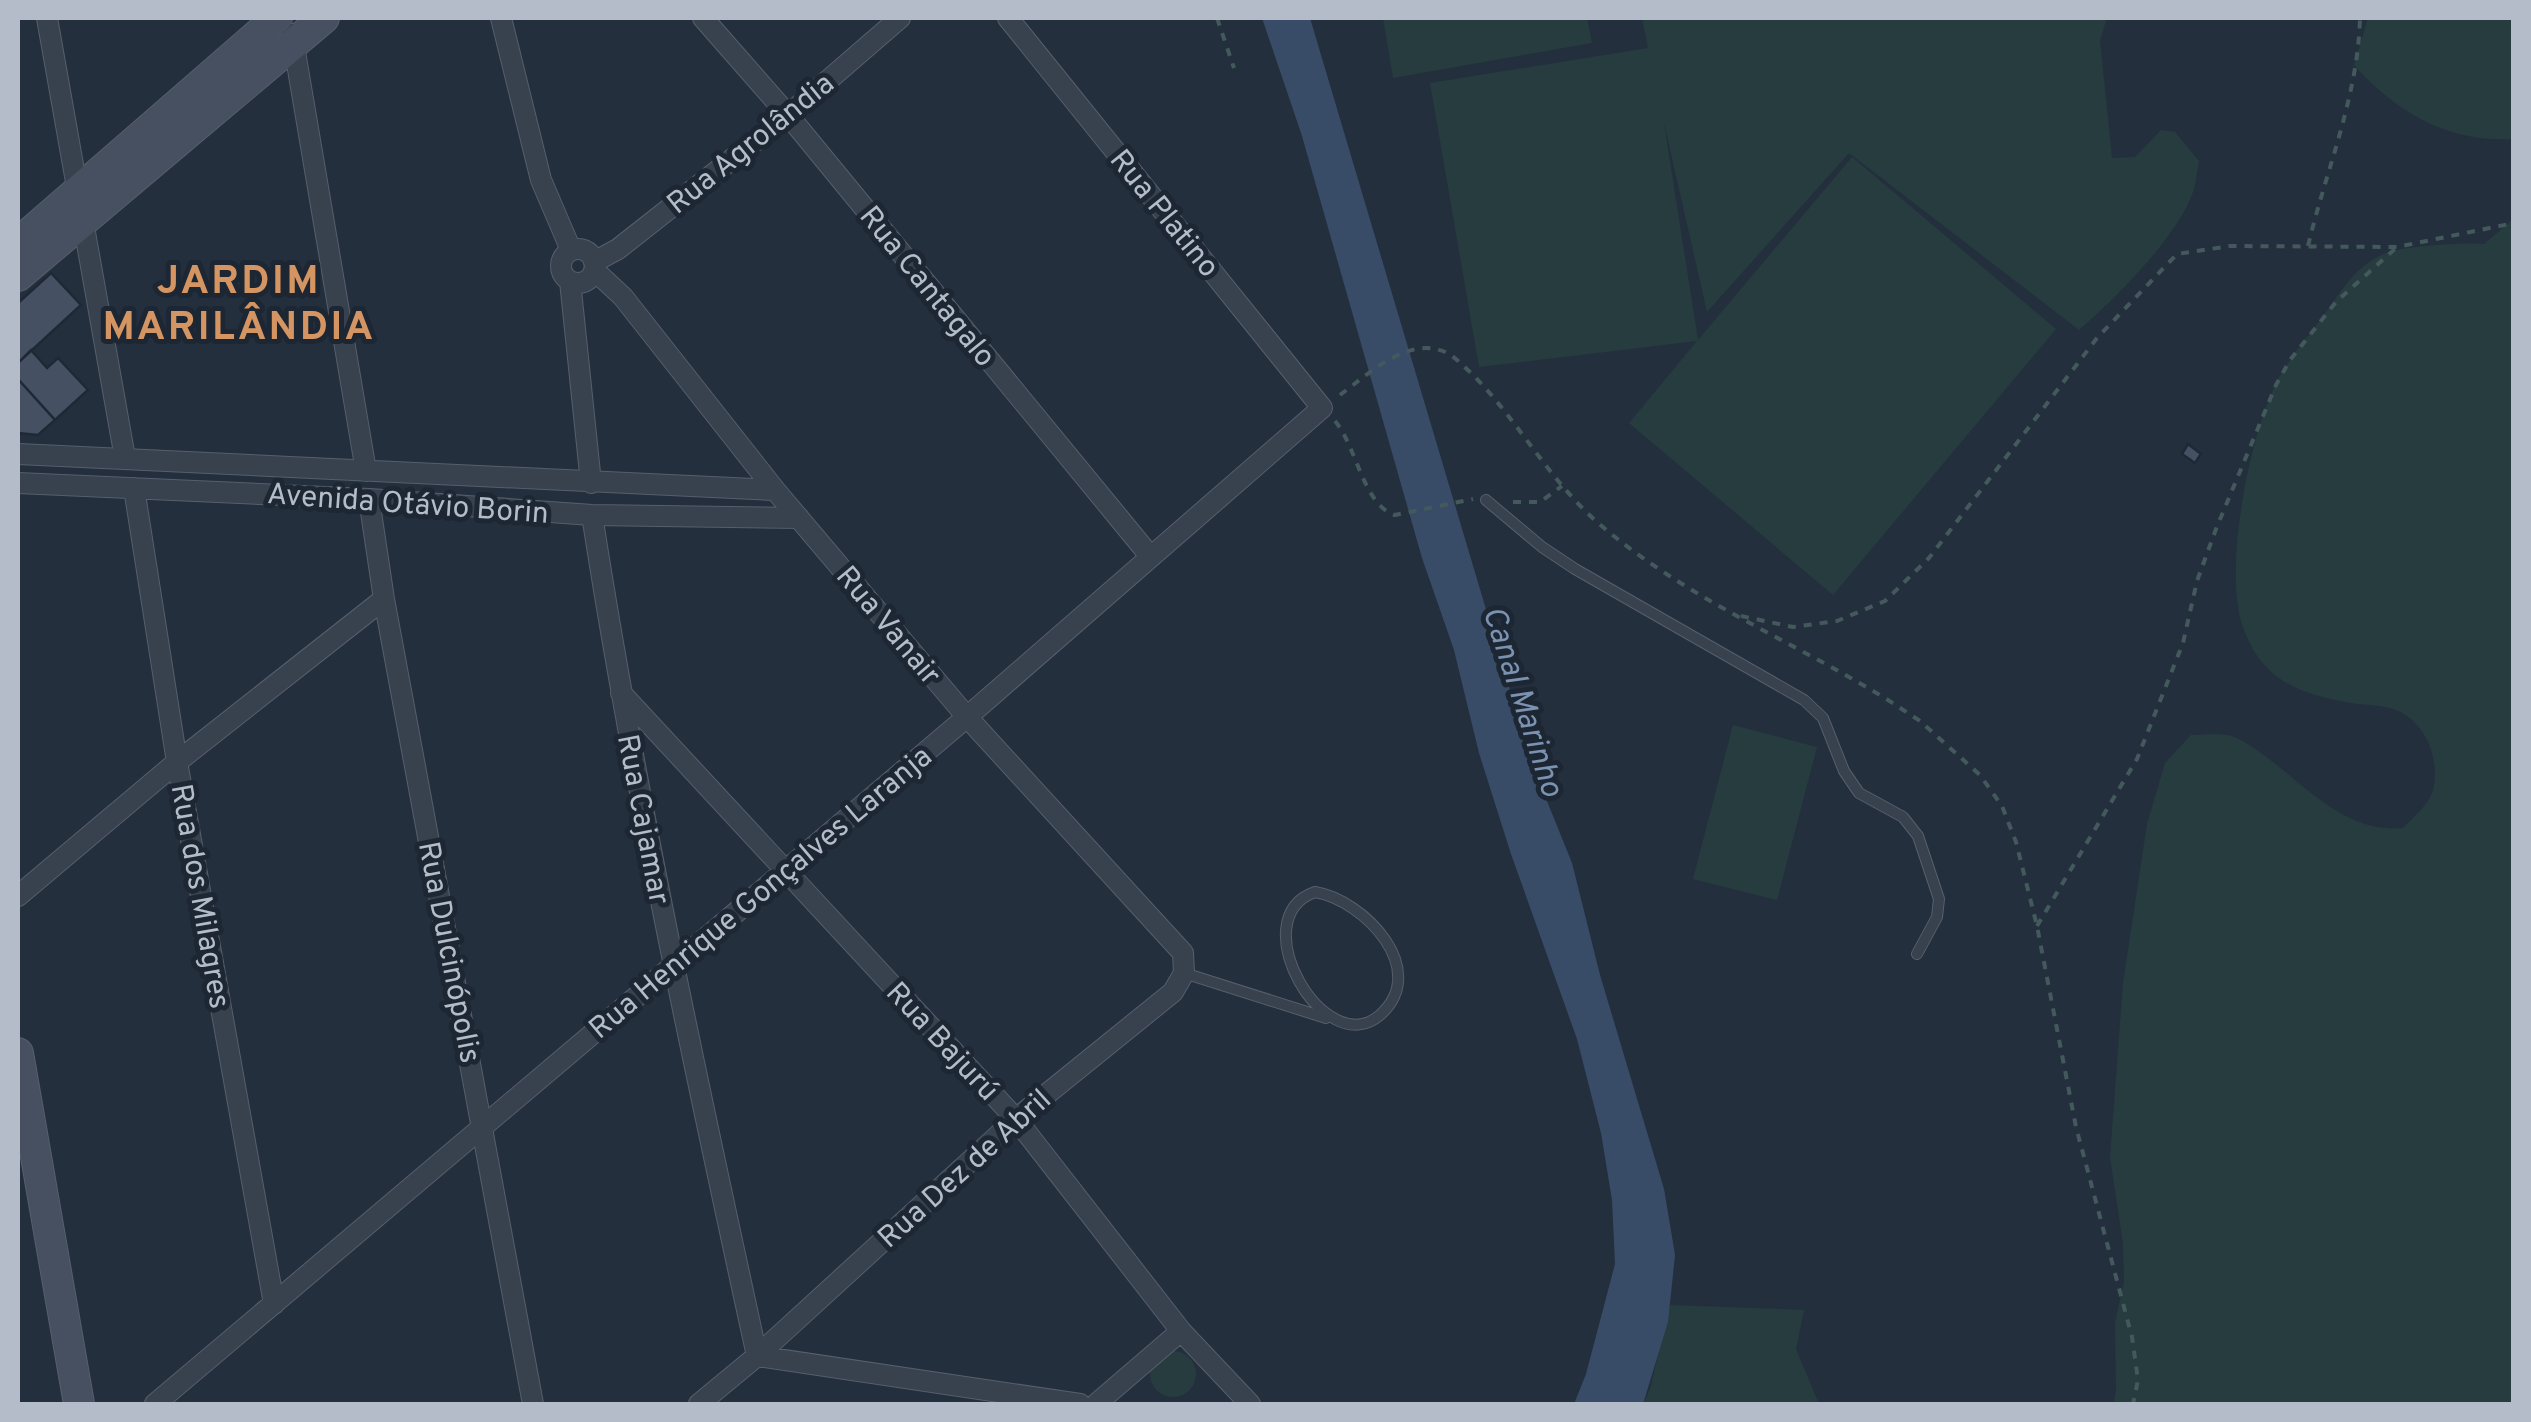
<svg xmlns="http://www.w3.org/2000/svg" width="2531" height="1422" font-family="Overpass,sans-serif">
<style>
.green{fill:#263c3f}
.water{fill:#394c67}
.building{fill:#455162;stroke:#1f2835;stroke-width:2.5}
.lines{fill:none;stroke-linecap:round;stroke-linejoin:round}
.lane-casing{stroke:#565f6c;stroke-width:12}
.street-casing{stroke:#565f6c;stroke-width:22}
.secondary-casing{stroke:#565f6c;stroke-width:32}
.path{stroke:#44595c;stroke-width:4;stroke-dasharray:8 8;stroke-linecap:butt}
.lane{stroke:#38414e;stroke-width:10}
.street{stroke:#38414e;stroke-width:20}
.secondary{stroke:#465061;stroke-width:30}
.labels{text-anchor:middle;stroke-width:10;stroke-linejoin:round;paint-order:stroke}
.street-label{font-size:30px;fill:#b4bcc9;stroke:#1d2633}
.water-label{font-size:32px;font-style:italic;fill:#7c92b1;stroke:#1d2633}
.district-label{font-size:40px;font-weight:bold;letter-spacing:2.5px;fill:#d59563;stroke:#1d2633}
</style>
<rect width="100%" height="100%" fill="#242f3e"/>
<!-- green -->
<path class="green" d="M1383,18H1587L1592,43L1393,78Z
M1642,18H2107L2100,40L2112,158L2135,157L2161,130L2175,132L2199,161C2197,171 2196,182 2193,192C2178,236 2115,299 2079,330L1849,153L1707,312L1664,123L1698,340L1852,157L2056,329L1833,595L1629,423L1697,341L1479,367L1430,83L1648,48Z
M2368,18H2513V139C2448,143 2396,112 2354,65Z
M2513,219V1404H2113L2116,1392L2115,1322L2124,1282L2123,1244L2110,1157L2123,983L2147,824L2165,763L2191,735C2205,735 2225,732 2237,738C2292,766 2335,835 2403,828C2414,817 2432,802 2434,786C2439,756 2425,722 2396,710C2383,705 2365,705 2351,703C2297,694 2260,679 2242,624C2223,566 2251,425 2282,372C2295,351 2312,331 2327,311C2342,289 2359,263 2386,253C2405,246 2463,242 2484,244Z
M1733,725L1817,747L1777,900L1693,879Z
M1670,1305L1804,1310L1796,1349L1819,1404H1643L1650,1389Z
M1150 1374a23 23 0 1 1 46 0a23 23 0 1 1-46 0Z"/>
<!-- water -->
<path class="water" d="M1262,18H1310L1532,764L1572,863L1600,975L1664,1189L1675,1255L1668,1322L1643,1404H1574L1586,1374L1615,1264L1612,1200L1601,1133L1577,1039L1511,854L1479,753L1454,650L1422,558L1302,136Z"/>
<!-- building -->
<path class="building" d="M51,273L81,305L18,363V303Z
M31,350L47,368L58,358L88,390L55,420L18,379V363Z
M18,379L55,420L38,435L18,433Z
M2188,444L2201,454L2195,463L2182,454Z"/>
<g class="lines">
<defs>
<path id="lane" d="M1486,500L1542,547L1575,569L1804,700L1823,718L1844,771L1859,793L1903,817L1918,836L1939,899L1937,917L1917,954
M1315,892C1364,900 1431,970 1380,1015C1325,1063 1241,918 1315,892Z
M1184,973L1326,1018"/>
<path id="street" d="M47,18L125,458
M501,18L541,180L571,250
M703,18L788,115L1150,556
M292,34L366,471
M561 266a17 17 0 1 1 34 0a17 17 0 1 1-34 0Z
M594,262L618,249L788,115L900,18
M594,270L623,297L775,490L967,717L1183,953L1184,973L1173,992L1016,1119L757,1356L699,1404
M570,281L591,483
M18,454L775,490
M18,483L369,499L592,515L799,518
M134,488L177,762L274,1304
M369,499L384,599L533,1404
M592,515C636,798 696,1076 757,1356L1080,1404
M621,693L1016,1119L1181,1331L1250,1404
M18,896L177,762L384,599
M155,1404L967,717L1322,408L1008,18
M1096,1404L1181,1331"/>
<path id="secondary" d="M18,243L277,18
M18,276L324,18
M18,1053L79,1404"/>
</defs>
<!-- lane casing -->
<use href="#lane" class="lane-casing"/>
<!-- street casing -->
<use href="#street" class="street-casing"/>
<!-- secondary casing -->
<use href="#secondary" class="secondary-casing"/>
<!-- path -->
<path class="path" d="M1217,18L1234,68
M2308,246C2326,170 2358,97 2360,18
M1340,395C1371,372 1412,332 1451,355C1508,401 1541,472 1596,521C1682,597 1791,640 1888,700L1920,721L1980,775L2002,806L2016,842L2037,926L2076,1127L2132,1337L2138,1380L2133,1404
M1335,421C1357,447 1363,505 1395,515L1473,499
M1513,502H1540L1562,486
M1741,616L1793,627L1837,621L1885,601L1929,558L2097,338L2177,254L2230,246L2397,247L2514,223
M2037,926L2137,759L2183,643L2197,581L2216,529L2276,385L2290,360L2336,302L2397,247"/>
<!-- lane -->
<use href="#lane" class="lane"/>
<!-- street -->
<use href="#street" class="street"/>
<!-- secondary -->
<use href="#secondary" class="secondary"/>
</g>
<g class="labels">
<!-- street labels -->
<g class="street-label">
<text transform="translate(750 143) rotate(-39)" y="10">Rua Agrolândia</text>
<text transform="translate(1165 213) rotate(51)" y="10">Rua Platino</text>
<text transform="translate(928 286) rotate(51)" y="10">Rua Cantagalo</text>
<text transform="translate(408 503) rotate(4)" y="10">Avenida Otávio Borin</text>
<text transform="translate(889 625) rotate(50)" y="10">Rua Vanair</text>
<text transform="translate(644 819) rotate(79)" y="10">Rua Cajamar</text>
<text transform="translate(760 892) rotate(-40)" y="10">Rua Henrique Gonçalves Laranja</text>
<text transform="translate(201 896) rotate(80)" y="10">Rua dos Milagres</text>
<text transform="translate(450 952) rotate(79)" y="10">Rua Dulcinópolis</text>
<text transform="translate(943 1041) rotate(47)" y="10">Rua Bajurú</text>
<text transform="translate(964 1168) rotate(-42)" y="10">Rua Dez de Abril</text>
</g>
<!-- water labels -->
<g class="water-label">
<text transform="translate(1524 701) rotate(72)" y="11">Canal Marinho</text>
</g>
<!-- district labels -->
<g class="district-label">
<text x="239" y="293">JARDIM<tspan x="239" dy="46">MARILÂNDIA</tspan></text>
</g>
</g>
<!-- border -->
<rect width="2531" height="1422" fill="none" stroke="#b4bcc9" stroke-width="40"/>
</svg>
